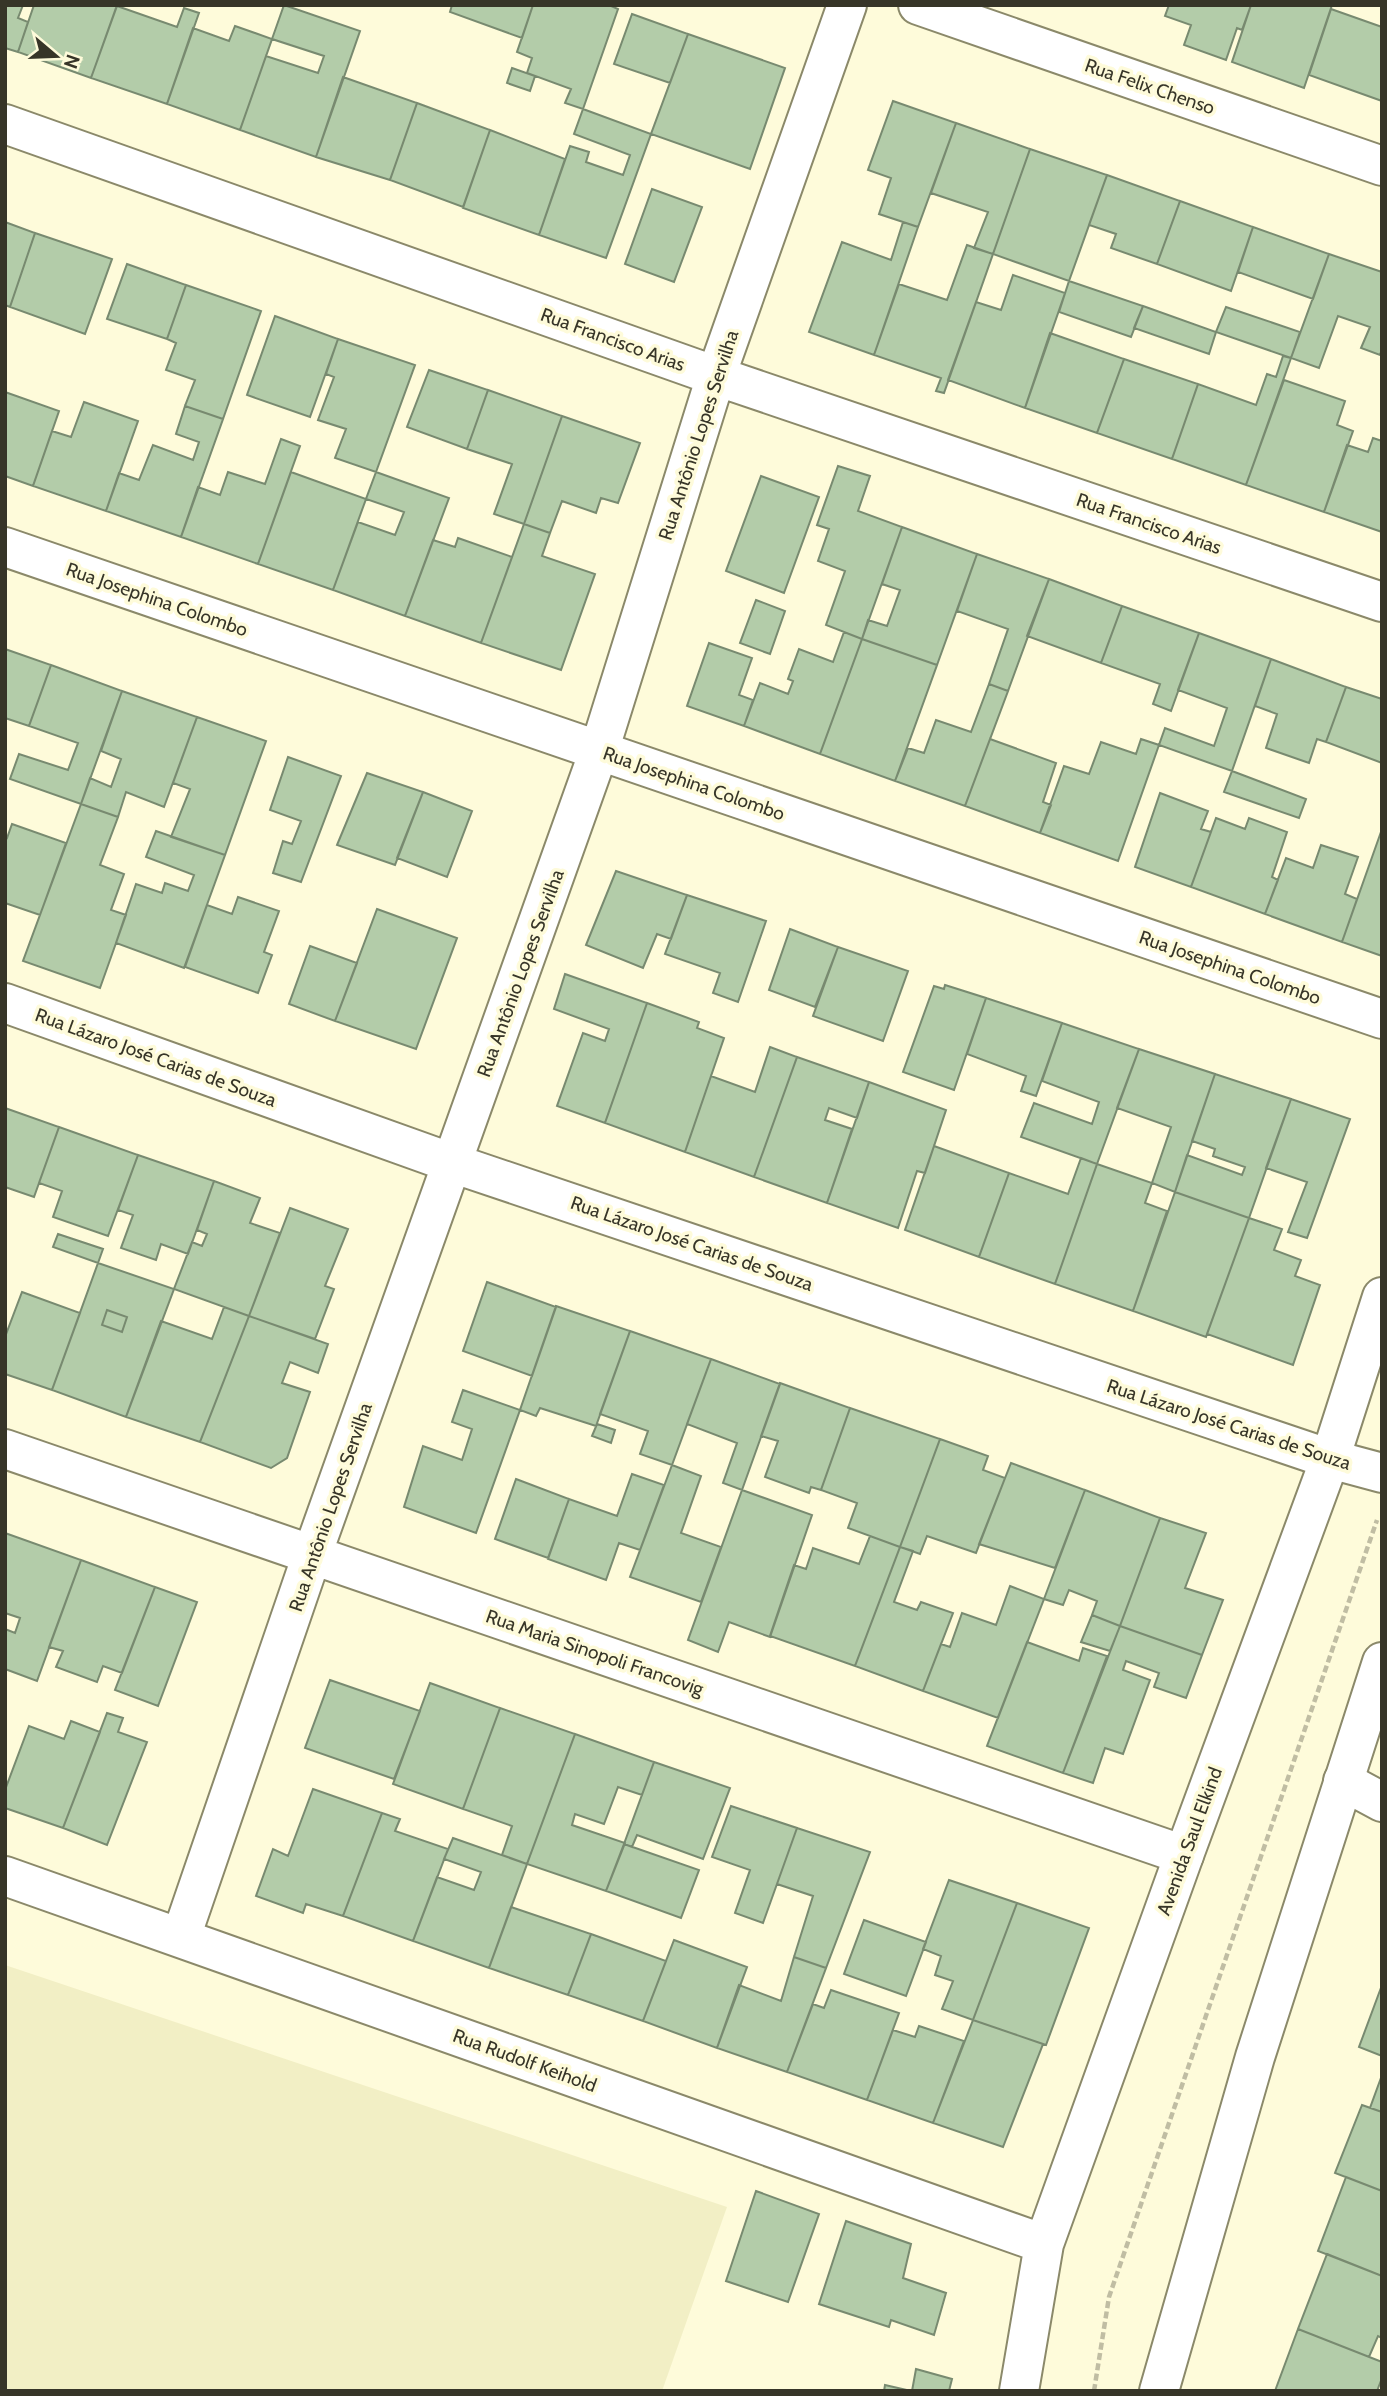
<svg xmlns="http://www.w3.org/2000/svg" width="1387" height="2396" font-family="Cabin,sans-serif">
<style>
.built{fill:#f2efc5}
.building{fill:#b3cca9;stroke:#788a70;stroke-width:2}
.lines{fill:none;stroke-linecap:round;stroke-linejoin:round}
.street-casing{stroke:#8b896a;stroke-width:42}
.secondary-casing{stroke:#8b896a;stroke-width:42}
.path{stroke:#c0bda3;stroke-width:4.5;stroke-dasharray:7 3.5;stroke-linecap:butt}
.street{stroke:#fff;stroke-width:38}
.secondary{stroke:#fff;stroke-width:38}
.labels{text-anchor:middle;stroke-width:7;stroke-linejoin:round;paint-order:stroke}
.street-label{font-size:19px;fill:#373528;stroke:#fefbda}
</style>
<rect width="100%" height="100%" fill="#fefbda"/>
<!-- built -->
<path class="built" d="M5,1965L727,2207L662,2391H5Z"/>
<!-- building -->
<path class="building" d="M5,5H23L18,18L28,22L18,52L5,48Z
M34,5H117L91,78L18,52Z
M284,5L360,31L316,157L240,130L266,56L318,73L324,56L272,39Z
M452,5H533L522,38L450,12Z
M533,5H609L618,9L583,109L565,103L571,89L527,73L532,58L517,52Z
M1169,5H1251L1242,30L1237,28L1226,60L1184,45L1191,25L1165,16Z
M1251,5H1332L1304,88L1232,62Z
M117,6L177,27L184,8L199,13L167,104L91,78Z
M1331,9L1382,27V101L1309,75Z
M632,14L688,34L670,83L614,64Z
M235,26L272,39L240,130L167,104L193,28L229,41Z
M688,34L785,68L750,169L651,134Z
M512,68L535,76L530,91L507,83Z
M343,77L417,103L390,180L316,157Z
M893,101L956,123L918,227L879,214L891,178L868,170Z
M417,103L490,130L463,207L390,180Z
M583,109L651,134L606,258L539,235L570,146L589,152L586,162L623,175L630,155L574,134Z
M956,123L1030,149L993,254L974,248L988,212L931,193Z
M490,130L565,159L539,235L463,208Z
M1030,149L1107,175L1069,281L993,254Z
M1107,175L1180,201L1157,264L1111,248L1116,234L1089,225Z
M652,189L702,207L674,282L625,264Z
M1180,201L1253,227L1231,291L1157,264Z
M5,222L35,233L10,307L5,305Z
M903,222L918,227L874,355L809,332L842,242L891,260Z
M1253,227L1329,254L1313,299L1238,272Z
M35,233L112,259L85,334L10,307Z
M967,245L993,254L944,393L936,391L941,378L874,355L899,284L947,300Z
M1329,254L1382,272V349L1380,355L1361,348L1370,327L1338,316L1319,368L1291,358Z
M127,264L186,285L167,339L107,319Z
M1013,275L1065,293L1025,408L948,380L976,302L1001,310Z
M1069,281L1143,306L1131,337L1059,312Z
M186,285L261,311L223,419L185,406L195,380L166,370L176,343L167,339Z
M1143,306L1216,332L1209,354L1134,328Z
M1226,307L1300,332L1291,358L1216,332Z
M275,316L338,339L310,417L247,395Z
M1050,333L1124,359L1097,433L1025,408Z
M338,339L415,365L376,472L335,458L346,429L318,420L334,377L326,374Z
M1283,356L1291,358L1246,485L1172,459L1198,384L1256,405L1267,374L1276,377Z
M1124,359L1198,384L1172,459L1097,433Z
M429,370L488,390L467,449L407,427Z
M1284,380L1345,401L1337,425L1353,431L1324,512L1246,485Z
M488,390L562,416L524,524L494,514L512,464L467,449Z
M5,392L59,411L33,486L5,476Z
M84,402L138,421L106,511L33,486L52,431L71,437Z
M185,406L223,419L181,537L106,511L119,473L139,480L153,445L193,460L199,442L176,434Z
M562,416L640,443L618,503L601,498L596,513L562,501L550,533L524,524Z
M1373,438L1382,441V532L1324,512L1347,445L1368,452Z
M281,439L300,446L258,564L181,537L198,487L220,495L228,472L265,484Z
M838,466L870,476L858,511L902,527L862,639L826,625L845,571L818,561L829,529L817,525Z
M291,472L366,499L333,590L258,564Z
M376,472L449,498L405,616L333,590L358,522L395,535L404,512L366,499Z
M761,476L819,497L784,593L726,571Z
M524,524L550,533L542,556L595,574L561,670L481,643Z
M902,527L977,554L937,665L862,639L868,620L887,626L900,590L882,584Z
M458,538L512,557L481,643L405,616L433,540L455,547Z
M977,554L1049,579L1008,691L989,684L1008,629L957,611Z
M1049,579L1122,606L1101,663L1027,636Z
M756,600L785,611L770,654L740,643Z
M1122,606L1199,633L1171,711L1153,704L1160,684L1101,663Z
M844,632L862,639L820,754L744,726L760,683L788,694L793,681L788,679L799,649L833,662Z
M1199,633L1271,659L1232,771L1159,745L1165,728L1214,746L1227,708L1178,690Z
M862,639L937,665L895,781L820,754Z
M709,643L752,658L739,695L753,700L744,726L687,706Z
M5,649L51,665L29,726L5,718Z
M1271,659L1346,687L1326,742L1317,739L1309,763L1266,748L1277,714L1255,706Z
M51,665L122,691L81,804L10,779L19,754L68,770L78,743L29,726Z
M989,684L1008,691L965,806L895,781L908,748L924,753L936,720L971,732Z
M1346,687L1382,699V763L1326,742Z
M122,691L197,717L164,807L126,792L118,817L81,804L90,778L111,787L121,759L101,751Z
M197,717L266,741L225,855L171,837L190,789L173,783Z
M990,739L1056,763L1043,802L1051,805L1040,833L965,806Z
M1141,739L1159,745L1118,861L1040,833L1064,766L1089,774L1101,742L1136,754Z
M288,757L341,776L301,882L273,873L283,841L292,844L301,821L270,810Z
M1232,771L1306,799L1299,818L1224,792Z
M367,773L423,792L395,865L337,845Z
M423,792L472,811L447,877L397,858Z
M1160,793L1208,811L1201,829L1211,832L1191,887L1135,867Z
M81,804L118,817L100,865L124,874L111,910L126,915L100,988L23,961Z
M1216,818L1245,829L1249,818L1287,832L1272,877L1278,880L1265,914L1191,887Z
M12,824L66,843L40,915L5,903V837L7,838Z
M1382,829V956L1342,942Z
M156,831L225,855L184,968L116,943L136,884L162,893L165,883L188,891L194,875L146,857Z
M1321,845L1358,857L1345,894L1357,899L1342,942L1265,914L1286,858L1313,868Z
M616,871L687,895L671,939L657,934L643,968L586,945Z
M687,895L766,921L738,1002L713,993L720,973L665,954Z
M238,897L279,911L264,952L272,955L258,993L185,967L207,905L232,914Z
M377,909L457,938L416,1049L335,1021Z
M790,929L838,947L815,1007L769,990Z
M310,946L357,963L335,1021L289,1004Z
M838,947L908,971L883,1041L813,1016Z
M565,974L647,1003L605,1123L557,1106L583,1033L605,1041L609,1029L554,1009Z
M945,985L986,998L954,1090L903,1072L934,986L944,989Z
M986,998L1062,1023L1036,1096L1021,1091L1026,1076L967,1054Z
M647,1003L699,1022L697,1028L724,1038L685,1152L605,1123Z
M1062,1023L1139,1049L1097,1164L1021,1137L1034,1103L1092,1124L1099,1102L1042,1081Z
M770,1047L797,1057L754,1177L685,1152L711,1076L755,1092Z
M1139,1049L1215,1074L1175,1192L1152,1183L1171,1127L1117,1108Z
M797,1057L869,1082L857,1118L829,1108L825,1120L852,1129L827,1203L754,1177Z
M1215,1074L1291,1099L1249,1218L1175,1192L1187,1155L1242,1175L1245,1167L1213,1156L1215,1149L1192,1141Z
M869,1082L946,1110L925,1173L917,1171L898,1228L827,1203Z
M1291,1099L1350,1119L1307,1238L1288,1232L1307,1182L1266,1168Z
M5,1108L59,1127L34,1197L5,1187Z
M59,1127L138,1155L108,1236L53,1217L62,1191L39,1183Z
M934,1146L1009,1173L979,1257L905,1230Z
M138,1155L214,1181L188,1254L161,1244L156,1260L121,1248L133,1215L118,1210Z
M1081,1158L1097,1164L1055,1284L979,1257L1009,1173L1068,1194Z
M1097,1164L1152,1183L1145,1203L1167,1211L1133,1311L1055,1284Z
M214,1181L260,1198L250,1223L280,1233L249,1316L174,1289L192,1242L202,1246L207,1234L197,1230Z
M1175,1192L1249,1218L1206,1337L1133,1311Z
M290,1208L348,1229L325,1286L334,1289L315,1339L249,1316Z
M1249,1218L1282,1229L1274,1250L1301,1260L1295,1276L1320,1285L1293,1365L1207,1334Z
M58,1234L103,1249L98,1263L53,1247Z
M98,1263L174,1289L126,1417L52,1390Z
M487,1282L556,1307L532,1376L463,1351Z
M22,1292L80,1313L52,1390L5,1374V1337Z
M556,1306L630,1331L596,1426L540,1408L536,1416L520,1410Z
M224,1307L249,1316L200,1442L126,1417L161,1321L212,1339Z
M107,1310L127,1317L122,1332L102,1325Z
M249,1316L328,1344L318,1373L290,1362L282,1383L310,1392L287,1458L271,1468L200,1442Z
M630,1331L711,1359L672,1465L640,1454L648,1431L600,1414Z
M711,1359L780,1384L742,1490L723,1483L737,1443L687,1424Z
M780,1383L850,1408L821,1490L811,1487L809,1493L765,1477L778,1441L761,1436Z
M463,1390L520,1410L476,1533L404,1507L423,1446L462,1460L472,1429L452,1422Z
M850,1408L940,1439L900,1547L848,1528L857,1503L821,1490Z
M597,1424L615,1430L611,1443L592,1436Z
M940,1439L988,1456L983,1470L1005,1478L976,1553L927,1536L920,1554L900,1547Z
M1011,1463L1085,1490L1055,1568L979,1544Z
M672,1465L701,1476L681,1533L721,1547L701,1602L630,1577Z
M632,1474L664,1485L640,1550L619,1543L606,1580L548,1559L569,1499L617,1516Z
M516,1479L569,1499L548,1558L495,1539Z
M742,1490L812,1515L770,1637L729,1622L718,1652L688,1640Z
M1085,1490L1160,1518L1120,1626L1092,1615L1097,1601L1069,1590L1063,1605L1044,1599Z
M1160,1518L1206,1533L1185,1588L1223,1600L1202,1655L1120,1626Z
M5,1533L81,1560L37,1681L5,1669V1629L15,1633L20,1618L5,1613Z
M870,1536L900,1547L855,1666L770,1636L794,1565L806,1569L813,1548L859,1564Z
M900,1547L913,1551L894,1602L917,1610L921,1602L953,1613L923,1691L855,1666Z
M81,1560L155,1587L122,1673L103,1666L97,1682L56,1667L63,1651L49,1647Z
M1010,1586L1044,1599L998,1718L923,1691L941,1644L950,1647L962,1613L996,1625Z
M155,1587L197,1602L158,1706L115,1690Z
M1092,1615L1120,1626L1110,1651L1081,1642Z
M1120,1626L1202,1655L1186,1698L1154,1687L1159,1673L1126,1661L1123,1670L1150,1680L1123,1754L1105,1748L1093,1783L1063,1773Z
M1027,1642L1079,1661L1083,1648L1107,1656L1063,1773L987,1746Z
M330,1680L420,1711L394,1779L305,1748Z
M430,1683L500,1708L463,1809L393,1784Z
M500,1708L575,1734L527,1864L502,1855L512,1826L463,1809Z
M107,1713L123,1718L118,1732L147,1742L107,1845L63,1828Z
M71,1721L100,1732L63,1828L5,1808V1790L29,1726L64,1739Z
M575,1734L654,1762L642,1795L618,1787L604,1824L575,1814L572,1825L625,1843L606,1891L527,1864Z
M654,1762L730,1788L703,1859L637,1835L632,1847L624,1844Z
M313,1789L382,1813L343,1916L306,1904L303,1913L256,1896L273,1849L288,1856Z
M731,1806L797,1828L763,1923L735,1913L750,1870L712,1857Z
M382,1813L400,1819L395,1831L448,1849L413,1941L343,1916Z
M797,1828L870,1852L826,1968L794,1957L813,1896L777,1884Z
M453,1838L527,1864L489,1968L413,1941L437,1877L474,1890L481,1872L444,1859Z
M624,1844L699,1870L681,1918L606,1891Z
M949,1880L1017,1903L973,2020L942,2009L953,1981L935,1975L941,1956L923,1949Z
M1017,1903L1089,1928L1046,2045L973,2020Z
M511,1907L591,1934L568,1995L489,1968Z
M864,1920L926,1942L906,1996L844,1974Z
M591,1934L666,1961L643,2021L568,1995Z
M674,1940L747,1967L717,2048L643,2021Z
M794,1957L826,1968L787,2072L717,2048L739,1985L781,2001Z
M1382,1985V2056L1359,2047Z
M831,1990L899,2013L867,2100L787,2072L813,2004L824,2008Z
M973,2020L1043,2044L1003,2147L933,2123Z
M919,2026L964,2041L933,2123L867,2100L893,2030L915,2037Z
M1382,2075V2112L1370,2108Z
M1362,2105L1382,2112V2191L1335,2173Z
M1346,2177L1382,2191V2276L1318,2251Z
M756,2191L819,2214L788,2302L726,2281Z
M846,2221L911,2244L903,2278L946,2293L934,2335L891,2320L889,2327L819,2304Z
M1327,2254L1382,2276V2338L1378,2336L1369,2357L1298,2329Z
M1298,2329L1382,2362V2378L1377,2391H1275Z
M916,2369L952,2379L949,2391H912Z
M885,2385L911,2391H884Z"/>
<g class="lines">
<defs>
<path id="street" d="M918,5L1382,166
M5,124L716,376L1382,602
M5,547L1382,1019
M5,1003L452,1163L1330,1459L1382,1473
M5,1449L1184,1855
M1343,1781L1382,1802
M181,1937L312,1555L599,751L716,376L847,5"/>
<path id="secondary" d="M5,1876L1044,2244
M1019,2391L1044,2244L1184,1855L1330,1459L1382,1297
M1159,2391L1255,2057L1382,1662"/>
</defs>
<!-- street casing -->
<use href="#street" class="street-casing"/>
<!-- secondary casing -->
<use href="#secondary" class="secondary-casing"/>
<!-- path -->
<path class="path" d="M1094,2391L1109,2297L1377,1520"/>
<!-- street -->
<use href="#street" class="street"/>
<!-- secondary -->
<use href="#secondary" class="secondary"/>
</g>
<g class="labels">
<!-- street labels -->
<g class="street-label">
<text transform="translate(1150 86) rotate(19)" y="7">Rua Felix Chenso</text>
<text transform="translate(613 339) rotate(20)" y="7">Rua Francisco Arias</text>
<text transform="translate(698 435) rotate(-72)" y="7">Rua Antônio Lopes Servilha</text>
<text transform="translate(1149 523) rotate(19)" y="7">Rua Francisco Arias</text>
<text transform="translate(157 599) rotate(19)" y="7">Rua Josephina Colombo</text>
<text transform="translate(694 783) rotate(19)" y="7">Rua Josephina Colombo</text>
<text transform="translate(1230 967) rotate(19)" y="7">Rua Josephina Colombo</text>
<text transform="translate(520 973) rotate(-70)" y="7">Rua Antônio Lopes Servilha</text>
<text transform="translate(156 1057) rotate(20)" y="7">Rua Lázaro José Carias de Souza</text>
<text transform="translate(692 1243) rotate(19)" y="7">Rua Lázaro José Carias de Souza</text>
<text transform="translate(1229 1424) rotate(18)" y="7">Rua Lázaro José Carias de Souza</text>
<text transform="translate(330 1507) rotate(-71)" y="7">Rua Antônio Lopes Servilha</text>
<text transform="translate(595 1652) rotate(19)" y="7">Rua Maria Sinopoli Francovig</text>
<text transform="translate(1189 1841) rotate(-70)" y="7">Avenida Saul Elkind</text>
<text transform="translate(525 2060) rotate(20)" y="7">Rua Rudolf Keihold</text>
</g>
</g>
<!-- border -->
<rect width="1387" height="2396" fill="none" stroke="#373528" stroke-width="14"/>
<!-- north arrow -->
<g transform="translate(56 56) rotate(109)" stroke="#fefbda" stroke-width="5" paint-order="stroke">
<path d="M0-5L12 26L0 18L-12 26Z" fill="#373528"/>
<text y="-10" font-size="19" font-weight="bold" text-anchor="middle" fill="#373528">N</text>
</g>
</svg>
